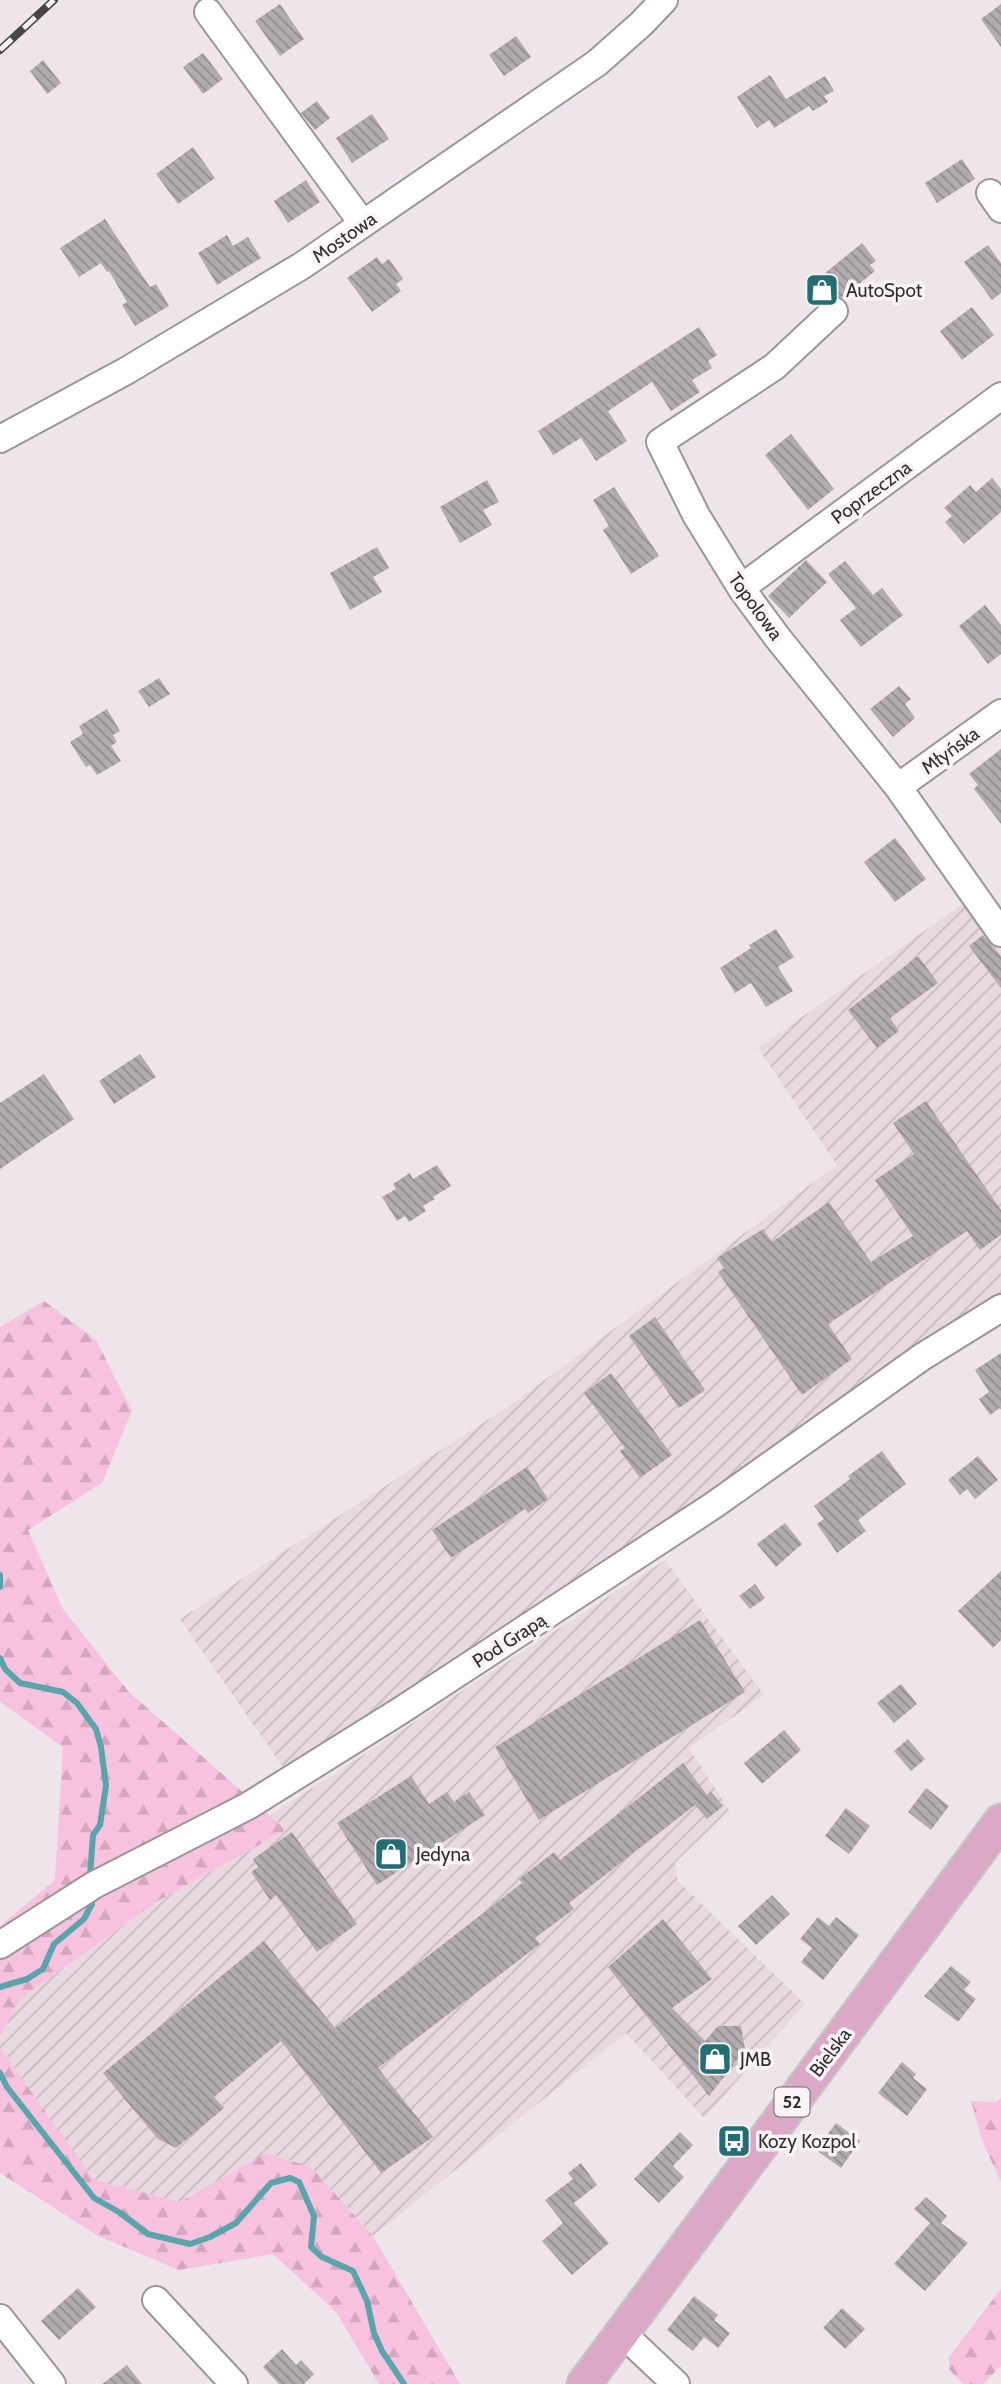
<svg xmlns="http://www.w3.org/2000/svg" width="1001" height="2384" font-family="Cabin,sans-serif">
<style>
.industrial{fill:url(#industrial-furrows)}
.forest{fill:url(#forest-firs)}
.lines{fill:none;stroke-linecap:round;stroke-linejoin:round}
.stream{stroke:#58a6ab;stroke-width:6}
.building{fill:url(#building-back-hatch)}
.minor-casing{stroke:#9c9599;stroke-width:30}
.major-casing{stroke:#c5c4c5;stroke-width:37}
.minor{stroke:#fff;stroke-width:26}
.major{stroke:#dba9c6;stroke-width:33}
.rail-casing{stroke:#484447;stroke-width:8}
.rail{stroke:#faf3f7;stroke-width:5;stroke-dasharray:16;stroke-linecap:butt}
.labels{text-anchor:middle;stroke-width:7;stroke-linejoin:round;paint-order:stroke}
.shield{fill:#faf3f7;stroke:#6d696c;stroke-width:2}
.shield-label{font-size:18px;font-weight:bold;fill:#312e30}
.street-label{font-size:19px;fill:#312e30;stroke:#faf3f7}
.poi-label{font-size:19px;fill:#312e30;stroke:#faf3f7;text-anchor:start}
</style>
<defs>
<pattern id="industrial-furrows" width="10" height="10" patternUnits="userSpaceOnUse" patternTransform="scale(1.75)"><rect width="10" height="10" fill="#e8d8e0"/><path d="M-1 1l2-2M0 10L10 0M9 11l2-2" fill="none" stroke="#c7bac0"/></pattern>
<pattern id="forest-firs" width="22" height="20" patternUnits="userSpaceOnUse" patternTransform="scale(1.75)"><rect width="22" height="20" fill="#f7c2de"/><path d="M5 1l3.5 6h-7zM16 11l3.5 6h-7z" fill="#d4a7bf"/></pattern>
<pattern id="building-back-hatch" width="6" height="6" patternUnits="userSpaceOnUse" patternTransform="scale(1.75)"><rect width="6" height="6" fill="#b2abaf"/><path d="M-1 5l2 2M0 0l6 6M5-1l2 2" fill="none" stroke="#918c8f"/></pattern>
</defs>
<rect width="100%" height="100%" fill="#ede5e9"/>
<!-- industrial -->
<path class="industrial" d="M967,901L1001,949V1303L287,1773L180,1619L512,1404L837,1165L758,1048Z
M665,1560L764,1695L689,1748L729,1810L675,1863L678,1881L805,2004L704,2118L626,2033L373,2236L311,2167L266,2153L180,2202L93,2180L0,2048V2037L19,1999L158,1901L286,1830L270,1815Z"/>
<!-- forest -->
<path class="forest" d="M44,1301L96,1340L132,1411L102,1483L28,1530L63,1609L129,1692L286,1830L158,1901L20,1999L0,2037V1926L55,1880L63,1747L0,1702V1327Z
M0,2048L94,2180L180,2202L266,2153L311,2167L373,2236L460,2384H379L336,2312L273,2254L179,2270L98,2236L0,2173Z
M1001,2098V2182L982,2140L971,2101L996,2102Z
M1001,2289V2366L983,2384H963L949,2369V2357Z"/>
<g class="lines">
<!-- stream -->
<path class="stream" d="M0,1575V1587
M0,1658L5,1669L20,1683L63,1692L77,1703L96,1729L101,1747L106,1786L100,1825L93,1835L90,1876
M0,1987L27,1979L43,1969L54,1944L84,1919L92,1904
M0,2073L7,2087L94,2198L119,2212L148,2234L190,2244L210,2237L236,2223L271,2183L290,2178L299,2182L314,2216L311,2247L322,2257L353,2271L367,2301L374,2333L382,2351L404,2384"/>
</g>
<!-- building -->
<path class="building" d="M280,4L304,39L280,56L255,21Z
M1001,4V47L981,19Z
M516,36L531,57L504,76L489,55Z
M203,53L223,79L203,94L183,67Z
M43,60L61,83L47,94L30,71Z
M770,75L786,99L825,76L834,91L824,96L828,102L813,111L809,106L774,128L769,120L757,128L737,97Z
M317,101L330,118L315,130L301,113Z
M372,114L389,139L352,163L336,138Z
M193,147L215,178L178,204L156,174Z
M962,159L975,179L937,203L925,183Z
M306,180L320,202L288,223L274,201Z
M105,219L150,287L156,284L169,306L135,326L122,305L127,302L109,271L107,272L101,263L79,277L60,248Z
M227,235L233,246L248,237L261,258L217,285L198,253Z
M862,243L876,261L870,265L875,271L842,298L831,296L826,298L813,283Z
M988,245L1001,263V293L992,300L964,262Z
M377,257L382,264L389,259L403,279L396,284L401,291L372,312L347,278Z
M972,307L994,335L962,360L940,331Z
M699,327L717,355L708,361L712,368L692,380L700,392L671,411L652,382L608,411L627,441L596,461L581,438L553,455L538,431Z
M791,434L834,489L808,510L765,455Z
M992,478L1001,489V512L964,544L945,522L952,516L944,508L970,485L976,492Z
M487,480L499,502L483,510L492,525L460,543L440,507Z
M614,487L659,556L631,574L603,530L609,526L593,500Z
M377,547L389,568L373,577L382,592L350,610L330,573Z
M806,560L827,582L789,618L768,596Z
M845,561L873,595L882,588L903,615L861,647L840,620L856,608L828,574Z
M985,605L1001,625V654L988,664L959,626Z
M159,678L170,694L149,707L138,691Z
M899,686L911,699L905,704L915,718L893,737L870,709Z
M107,709L120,731L113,735L117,742L111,746L121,761L97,775L90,765L86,767L70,742L83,734L79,726Z
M1001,749V824L974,789L978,785L969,774Z
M895,838L926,879L895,902L864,862Z
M776,929L794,957L778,967L793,991L766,1007L751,983L735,993L720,968L751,948L749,945Z
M983,935L1001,956V988L969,946Z
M918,956L938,983L890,1018L899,1031L877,1048L848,1010Z
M140,1054L156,1077L114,1104L99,1081Z
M44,1074L74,1119L0,1169V1103Z
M926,1101L1001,1210V1235L980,1250L967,1231L828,1324L852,1359L802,1395L718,1272L724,1268L717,1258L763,1229L772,1242L829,1202L871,1262L913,1236L875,1180L914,1154L893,1123Z
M437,1165L451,1186L433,1197L435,1199L423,1206L426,1211L409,1222L405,1216L397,1221L382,1197L396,1189L393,1184L410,1173L413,1179Z
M655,1317L705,1390L679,1408L629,1336Z
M1001,1353V1410L1000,1408L990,1415L979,1399L989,1392L975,1370Z
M611,1373L672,1455L640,1478L620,1451L625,1448L584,1393Z
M882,1451L906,1484L858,1520L866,1531L837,1553L817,1524L824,1519L814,1506L850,1479L848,1476Z
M978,1456L998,1480L975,1499L967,1489L960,1495L948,1480Z
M527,1467L548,1499L528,1513L525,1509L451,1558L432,1530Z
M785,1523L802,1544L776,1567L757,1544Z
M1001,1571V1640L993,1648L958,1611Z
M755,1584L765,1598L750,1609L739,1596Z
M700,1620L745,1692L539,1820L495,1747Z
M901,1684L917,1704L894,1723L877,1703Z
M784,1730L801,1750L762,1784L744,1763Z
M908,1739L925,1759L911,1771L894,1751Z
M683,1763L707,1795L711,1792L723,1806L707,1819L695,1805L569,1903L574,1909L535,1938L540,1944L378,2068L433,2137L381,2173L281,2041L214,2097L224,2108L176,2148L158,2139L103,2073L264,1941L335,2028L522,1883L519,1879L554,1852L560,1860Z
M411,1776L429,1804L447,1792L454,1802L469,1792L485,1815L377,1885L337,1823Z
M926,1788L949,1806L931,1830L908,1812Z
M846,1808L870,1826L849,1854L825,1836Z
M292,1832L357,1924L317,1952L276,1895L270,1900L251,1872L258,1867L253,1859Z
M772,1895L790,1914L756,1945L738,1926Z
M818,1917L829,1926L836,1917L859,1935L823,1980L801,1962L812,1948L800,1939Z
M663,1919L712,1979L672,2008L705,2041L718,2026H741L745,2050L709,2096L608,1967Z
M951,1966L971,1982L964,1990L976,1999L958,2022L924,1996Z
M902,2062L916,2074L913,2078L927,2089L907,2116L878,2093Z
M836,2123L860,2141L841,2168L816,2150Z
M680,2132L693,2145L673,2166L684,2177L659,2203L634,2179Z
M581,2163L597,2185L574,2203L609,2243L572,2275L542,2241L563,2223L545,2200L573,2179L568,2173Z
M926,2197L947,2216L941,2223L968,2243L925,2291L894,2264L930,2223L914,2209Z
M78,2288L96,2307L59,2340L41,2321Z
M694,2296L718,2315L714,2320L730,2333L718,2348L704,2337L693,2351L667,2330Z
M842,2308L865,2329L845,2349L823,2328Z
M282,2349L296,2365L301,2360L314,2374L304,2384H279L263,2367Z
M127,2365L142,2384H102Z"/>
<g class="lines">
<defs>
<path id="minor" d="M208,12L363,224
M990,193L1001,209
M834,311L774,367L660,442L696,515L741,588L777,637L898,787L1001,933
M0,439L126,371L303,265L597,63L641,24L664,0
M741,588L1001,396
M898,787L1001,713
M0,1945L94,1885L248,1806L400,1711L714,1505L922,1357L1001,1308
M156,2300L234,2384
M0,2318L52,2384
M622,2333L676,2384"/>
<path id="major" d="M584,2384L1001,1821"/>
</defs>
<!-- minor casing -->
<use href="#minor" class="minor-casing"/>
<!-- major casing -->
<use href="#major" class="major-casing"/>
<!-- minor -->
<use href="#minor" class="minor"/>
<!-- major -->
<use href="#major" class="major"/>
<defs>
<path id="rail" d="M0,50L54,0"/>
</defs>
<!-- rail casing -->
<use href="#rail" class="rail-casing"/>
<!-- rail -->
<use href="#rail" class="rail"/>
</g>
<!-- icons -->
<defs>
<symbol id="shop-square" viewBox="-11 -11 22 22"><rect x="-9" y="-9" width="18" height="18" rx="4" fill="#226e72" stroke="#faf3f7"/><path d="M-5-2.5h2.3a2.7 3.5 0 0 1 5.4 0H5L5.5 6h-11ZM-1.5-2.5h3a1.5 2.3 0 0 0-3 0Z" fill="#fff"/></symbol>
<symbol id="bus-square" viewBox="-11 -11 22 22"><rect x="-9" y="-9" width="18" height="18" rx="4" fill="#226e72" stroke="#faf3f7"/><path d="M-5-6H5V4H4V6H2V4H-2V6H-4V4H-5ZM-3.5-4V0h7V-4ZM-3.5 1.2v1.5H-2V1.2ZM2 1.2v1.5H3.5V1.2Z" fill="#fff"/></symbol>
</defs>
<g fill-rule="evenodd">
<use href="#shop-square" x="803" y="271" width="38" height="38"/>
<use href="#shop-square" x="372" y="1835" width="38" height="38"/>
<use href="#shop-square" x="696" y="2040" width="38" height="38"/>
<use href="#bus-square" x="715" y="2122" width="38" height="38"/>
</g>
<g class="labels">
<!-- shield labels -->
<rect class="shield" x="774.5" y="2087.5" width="35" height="29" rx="5"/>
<g class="shield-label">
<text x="792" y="2108">52</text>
</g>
<!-- street labels -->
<g class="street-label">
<text transform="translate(344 237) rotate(-35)" y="7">Mostowa</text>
<text transform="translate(871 492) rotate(-36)" y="7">Poprzeczna</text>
<text transform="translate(756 606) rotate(54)" y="7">Topolowa</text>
<text transform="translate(950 750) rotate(-36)" y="7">Młyńska</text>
<text transform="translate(509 1640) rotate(-33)" y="7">Pod Grapą</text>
<text transform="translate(830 2052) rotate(-53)" y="7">Bielska</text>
</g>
<!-- poi labels -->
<g class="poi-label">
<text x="846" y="297">AutoSpot</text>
<text x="416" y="1861">Jedyna</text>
<text x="740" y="2066">JMB</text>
<text x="758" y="2148">Kozy Kozpol</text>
</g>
</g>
</svg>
